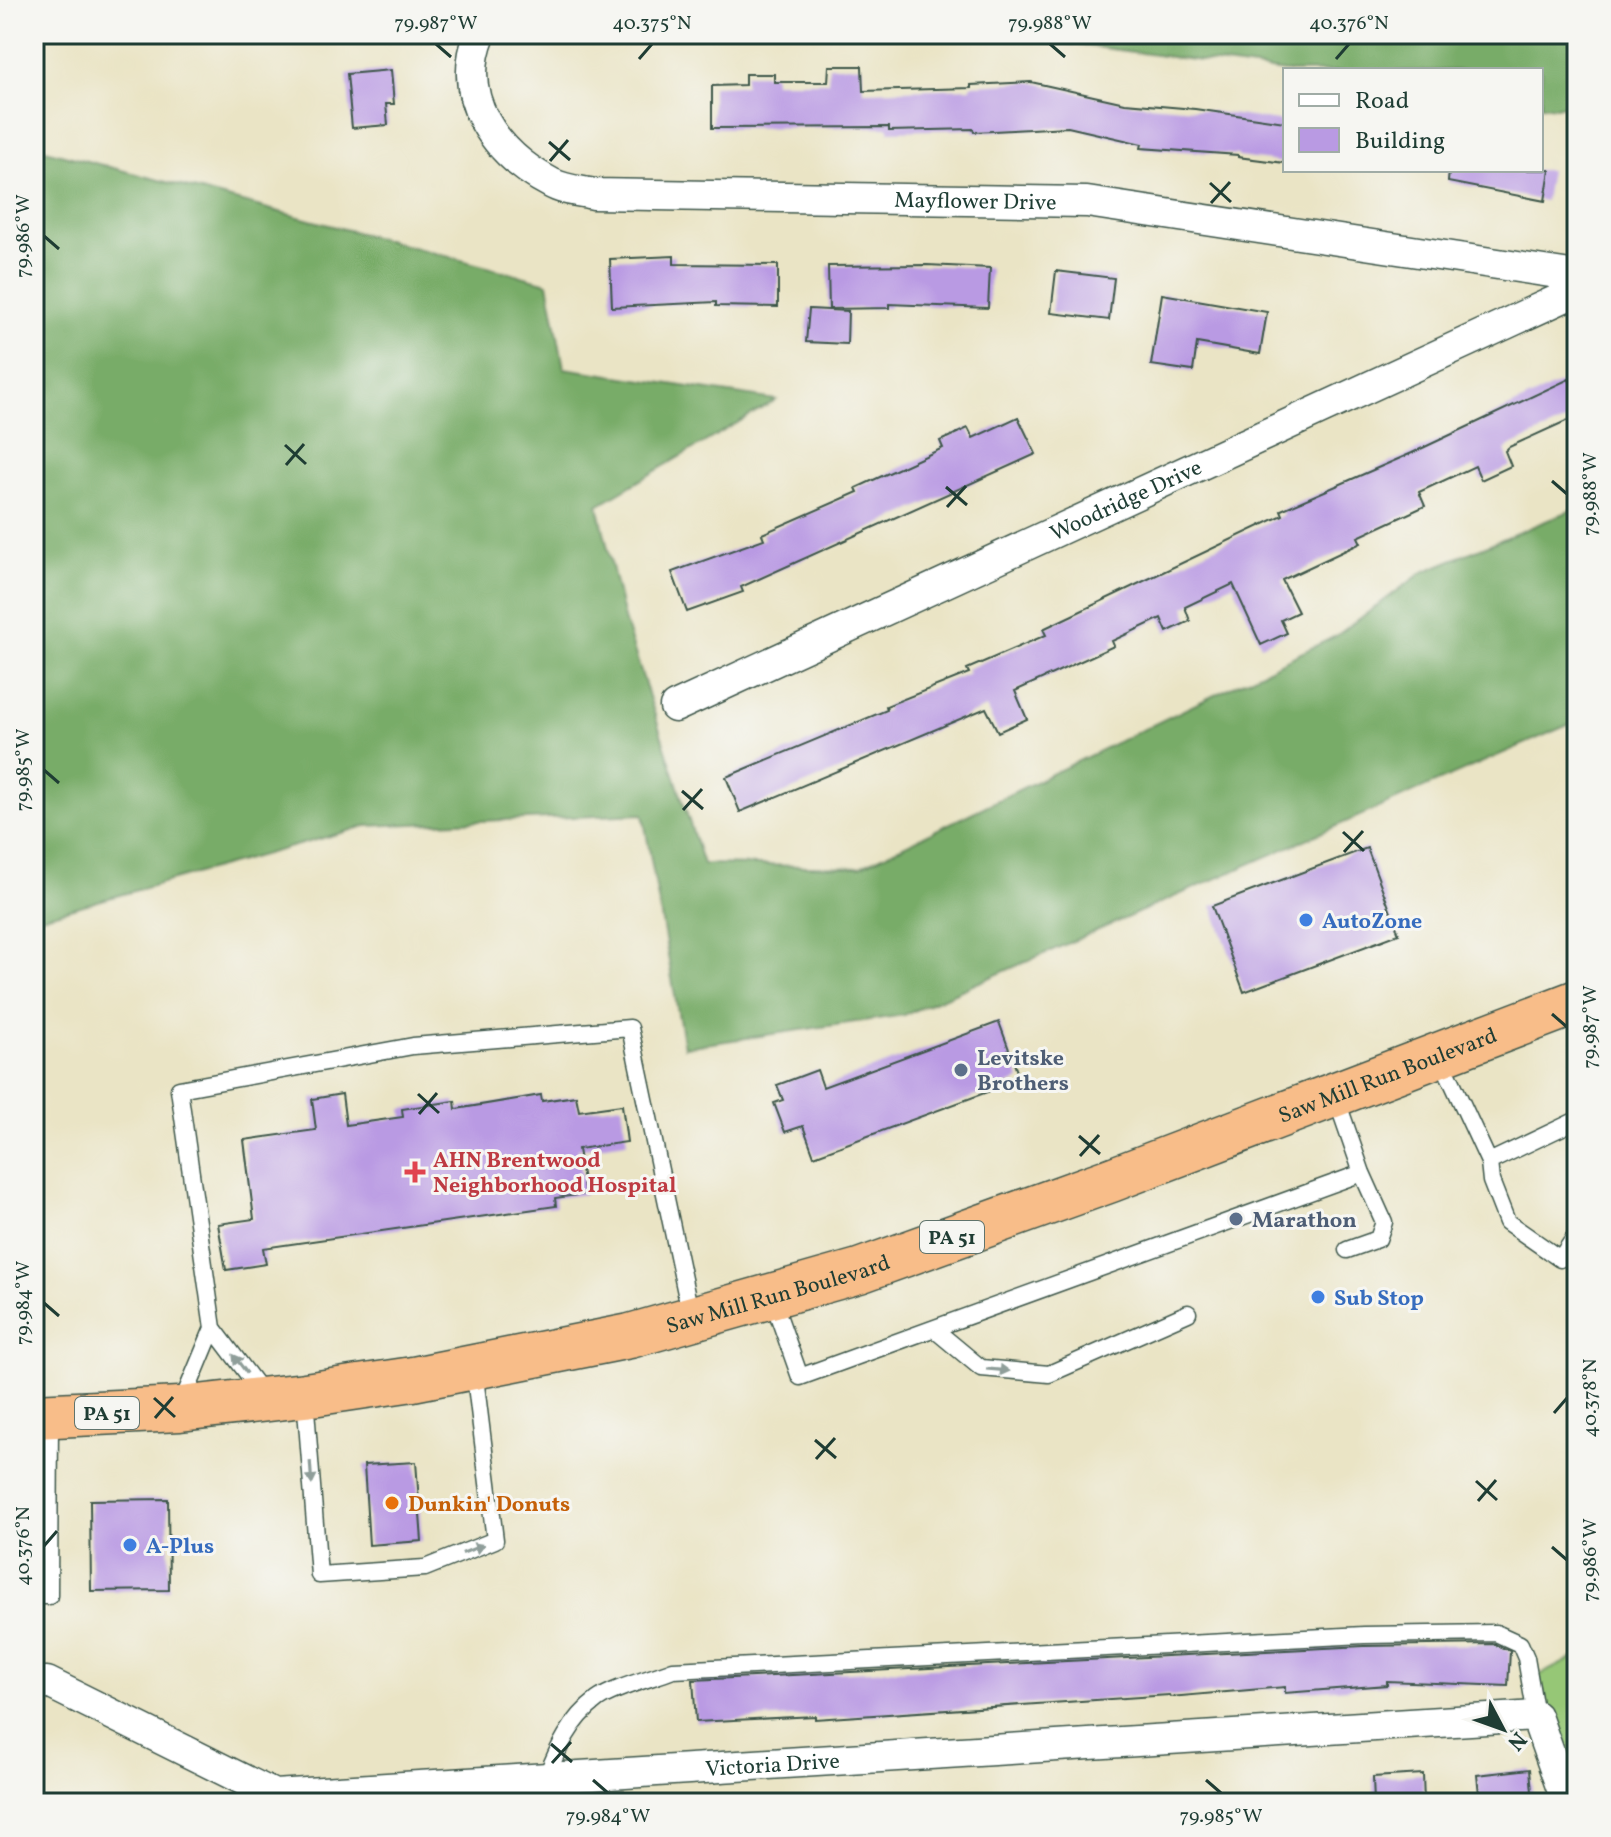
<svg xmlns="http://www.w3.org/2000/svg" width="1611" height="1837" font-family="Vollkorn,serif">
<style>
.green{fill:#96c776;stroke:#5a8255;stroke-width:2}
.forest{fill:#78ac67;stroke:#4c744e;stroke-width:2}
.building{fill:#b99ae3}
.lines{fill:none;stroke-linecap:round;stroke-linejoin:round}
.service-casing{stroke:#3d564a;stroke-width:19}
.minor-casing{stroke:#3d564a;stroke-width:33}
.trunk-casing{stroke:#3d564a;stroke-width:47}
.service{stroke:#fff;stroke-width:16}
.minor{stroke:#fff;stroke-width:30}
.trunk{stroke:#f8bd89;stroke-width:44}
.oneway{fill:#8f9e9a}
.ticks{fill:none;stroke:#1f3d34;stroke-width:3}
.shop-dot{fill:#3f7fe0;stroke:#f6f6f2;stroke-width:3}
.service-dot{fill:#5c6f8a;stroke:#f6f6f2;stroke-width:3}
.health-dot{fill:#e0444e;stroke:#f6f6f2;stroke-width:3}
.food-dot{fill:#e8710a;stroke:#f6f6f2;stroke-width:3}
.labels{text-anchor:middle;stroke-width:6;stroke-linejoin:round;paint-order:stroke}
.shield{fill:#f6f6f2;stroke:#60746d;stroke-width:2}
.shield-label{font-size:20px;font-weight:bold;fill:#1f3d34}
.street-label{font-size:22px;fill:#1f3d34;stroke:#f6f6f2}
.shop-label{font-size:22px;font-weight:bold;fill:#366cbe;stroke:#f6f6f2;text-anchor:start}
.service-label{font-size:22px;font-weight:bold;fill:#4e5e75;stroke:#f6f6f2;text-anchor:start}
.health-label{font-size:22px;font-weight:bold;fill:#be3a42;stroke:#f6f6f2;text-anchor:start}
.food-label{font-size:22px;font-weight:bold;fill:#c56008;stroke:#f6f6f2;text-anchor:start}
.neatline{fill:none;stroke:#1f3d34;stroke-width:3}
.ticks-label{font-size:20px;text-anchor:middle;fill:#1f3d34}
</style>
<rect width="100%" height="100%" fill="#f6f6f2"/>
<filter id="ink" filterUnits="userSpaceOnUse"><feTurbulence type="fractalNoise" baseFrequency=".0125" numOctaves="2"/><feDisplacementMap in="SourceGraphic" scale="16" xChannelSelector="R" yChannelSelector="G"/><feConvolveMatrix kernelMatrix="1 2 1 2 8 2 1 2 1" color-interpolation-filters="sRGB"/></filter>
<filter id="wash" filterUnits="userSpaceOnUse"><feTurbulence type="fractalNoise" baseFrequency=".006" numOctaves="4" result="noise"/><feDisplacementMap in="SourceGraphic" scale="32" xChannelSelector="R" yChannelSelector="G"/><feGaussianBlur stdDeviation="1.8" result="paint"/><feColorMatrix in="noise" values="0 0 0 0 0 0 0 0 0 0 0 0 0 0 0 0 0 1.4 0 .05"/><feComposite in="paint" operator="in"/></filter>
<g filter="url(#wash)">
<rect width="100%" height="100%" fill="#eae4c5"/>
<!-- green -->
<path class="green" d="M1577,1656V1791L1538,1676Z"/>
<!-- forest -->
<path class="forest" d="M1049,34H1577V102L1556,107L1541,105V70L1285,72L1050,41Z
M34,147L548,283L564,368L776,400L598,505L624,619L703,864L860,867L1336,636L1423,572L1577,508V721L904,1015L684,1047L643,814L366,826L34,919Z"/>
<g id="blocks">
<!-- building -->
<path class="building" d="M829,66H862L863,91L971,88V85L1031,82L1125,103L1195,109L1285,122V163L1238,157V155L1141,148L1142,144L1068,127L974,132L973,129L889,131V127L712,128V86L745,85V74H774V82H828Z
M391,70L394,104H386L388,125L352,128L347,74Z
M1449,170H1550L1545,201L1448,182Z
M674,256V264L778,265V307L716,306V302L612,307L610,259Z
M927,265L990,268L988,308L889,304V308L829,309L828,266Z
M1056,271L1114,278L1109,320L1051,313Z
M1162,294L1267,312L1260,354L1197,343L1193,371L1151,365Z
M809,309L848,311L847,344L806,342Z
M1569,379L1577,396V416L1509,447L1505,451L1511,466L1481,480L1475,466L1419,492L1425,506L1358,537L1361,543L1282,580L1298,612L1281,620L1287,633L1261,645L1233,584L1185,607L1190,621L1167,632L1161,618L1112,641L1114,646L1015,691L1027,719L998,732L986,708L740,812L726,777L887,710L886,706L969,673L967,669L1046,635L1043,629L1283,515L1281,510L1412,453Z
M1018,417L1036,454L741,587L743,592L687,612L672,572L764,539L762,534L858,492L856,488L943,448L940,441L968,428L973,438Z
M1367,848L1399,934L1244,992L1212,906Z
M999,1022L1020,1080L814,1156L803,1126L785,1132L774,1103L783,1100L777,1085L817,1070L823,1087Z
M342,1094L346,1125L403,1117L402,1109L455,1101L456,1109L541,1095L542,1101L576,1096L579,1111L622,1105L627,1142L578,1149L585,1194L555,1198L556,1206L263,1248L266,1264L226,1270L218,1224L254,1219L244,1140L316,1130L312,1099Z
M416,1462L422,1541L369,1545L364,1465Z
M168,1499L169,1590L91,1591L90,1500Z
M1494,1644L1510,1651L1508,1686L1387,1681V1685L1285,1693V1687L1170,1697L1169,1695L815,1719V1716L696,1722L693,1680L1364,1646Z
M1530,1769L1533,1803H1480L1477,1775Z
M1423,1774L1424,1803H1374L1373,1777Z"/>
</g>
</g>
<g filter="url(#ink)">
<use href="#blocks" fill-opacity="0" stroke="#3d564a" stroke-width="2"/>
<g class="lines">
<defs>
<path id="service" d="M1440,1056L1489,1162L1491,1181L1507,1222L1560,1259L1577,1234
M1335,1095L1362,1173L1384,1222L1378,1239L1347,1250
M1489,1162L1577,1120
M772,1298L800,1377L1362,1173
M213,1328L263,1394
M934,1329L981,1368L1049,1374L1188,1313
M305,1397L319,1575L425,1568L495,1540L474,1369
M181,1405L213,1328L179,1089L413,1046L630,1028L691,1317
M34,1596H49L50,1417
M546,1778C557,1750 571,1719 597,1700C613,1688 653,1678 673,1670L1364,1635L1496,1633L1520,1644L1526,1658L1536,1716"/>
<g id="minor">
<path id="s1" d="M480,34C454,98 496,154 551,183C563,190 580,191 594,194L1087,202L1577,276"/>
<path id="s2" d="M675,707L1577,291"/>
<path id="s3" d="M34,1683L47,1682L274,1795L1536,1716L1567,1803"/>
</g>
<g id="trunk">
<path id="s4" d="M34,1416L180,1409L305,1395L413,1379L630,1336L859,1271L1111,1180L1577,1002"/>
</g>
</defs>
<!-- service casing -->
<use href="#service" class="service-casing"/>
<!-- minor casing -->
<use href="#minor" class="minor-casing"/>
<!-- trunk casing -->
<use href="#trunk" class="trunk-casing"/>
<!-- service -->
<use href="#service" class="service"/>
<!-- minor -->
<use href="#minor" class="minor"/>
<!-- trunk -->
<use href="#trunk" class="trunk"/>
</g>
<!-- one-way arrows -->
<defs><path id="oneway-solid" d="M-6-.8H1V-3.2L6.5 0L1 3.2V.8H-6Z" transform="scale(2)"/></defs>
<g class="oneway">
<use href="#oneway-solid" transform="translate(240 1364) rotate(-127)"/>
<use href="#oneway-solid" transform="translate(998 1370) rotate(5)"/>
<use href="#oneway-solid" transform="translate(311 1473) rotate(86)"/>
<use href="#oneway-solid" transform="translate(473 1549) rotate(-22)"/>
</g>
</g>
<!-- ticks -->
<path class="ticks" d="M436,44L451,57M1050,44L1065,57M639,59L652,44M1336,59L1349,44M549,142L570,160M550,161L568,140M1210,183L1231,202M1211,203L1230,182M44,236L59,249M285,445L306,464M286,465L304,444M1552,481L1567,494M946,487L967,505M947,507L966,486M44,770L59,783M682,791L703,809M683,810L702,789M1343,832L1364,851M1344,852L1363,831M1552,1014L1567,1027M418,1094L439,1113M419,1114L437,1093M1079,1136L1100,1154M1080,1156L1099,1135M44,1303L59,1316M154,1398L175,1417M1554,1413L1567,1398M155,1418L173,1397M815,1440L836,1458M816,1459L835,1438M1476,1481L1497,1500M1478,1501L1496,1480M44,1546L57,1531M1552,1547L1567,1560M551,1744L572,1762M552,1763L571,1742M593,1780L608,1793M1206,1780L1221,1793"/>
<!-- markers -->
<g class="shop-dot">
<circle cx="1306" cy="920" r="8"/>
<circle cx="1318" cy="1297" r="8"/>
<circle cx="130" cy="1545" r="8"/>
</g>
<g class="service-dot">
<circle cx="961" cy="1070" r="8"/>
<circle cx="1236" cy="1219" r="8"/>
</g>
<path class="health-dot" d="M411 1160h8v8h8v8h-8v8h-8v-8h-8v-8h8z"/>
<circle class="food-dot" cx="392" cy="1503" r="8"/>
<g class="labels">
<!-- shield labels -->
<g class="shield">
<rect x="920" y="1221" width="64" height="32" rx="6"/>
<rect x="75" y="1397" width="64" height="32" rx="6"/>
</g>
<g class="shield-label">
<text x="952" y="1244">PA 51</text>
<text x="107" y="1420">PA 51</text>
</g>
<!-- street labels -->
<g class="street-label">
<text dy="8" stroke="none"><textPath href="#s1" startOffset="608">Mayflower Drive</textPath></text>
<text dy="8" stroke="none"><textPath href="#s2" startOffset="496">Woodridge Drive</textPath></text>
<text dy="8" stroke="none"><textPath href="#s4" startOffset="1404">Saw Mill Run Boulevard</textPath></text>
<text dy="8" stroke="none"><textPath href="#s4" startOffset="756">Saw Mill Run Boulevard</textPath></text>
<text dy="8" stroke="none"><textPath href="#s3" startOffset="766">Victoria Drive</textPath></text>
</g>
<!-- shop labels -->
<g class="shop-label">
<text x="1322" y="928">AutoZone</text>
<text x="1334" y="1305">Sub Stop</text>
<text x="146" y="1553">A-Plus</text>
</g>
<!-- service labels -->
<g class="service-label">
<text x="977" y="1065">Levitske<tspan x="977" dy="25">Brothers</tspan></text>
<text x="1252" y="1227">Marathon</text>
</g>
<!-- health labels -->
<g class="health-label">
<text x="433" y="1167">AHN Brentwood<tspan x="433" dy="25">Neighborhood Hospital</tspan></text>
</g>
<!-- food labels -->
<g class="food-label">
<text x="408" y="1511">Dunkin' Donuts</text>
</g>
</g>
<!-- margin -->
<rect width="1611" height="1837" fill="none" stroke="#f6f6f2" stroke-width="88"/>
<!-- legend -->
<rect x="1283" y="68" width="260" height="104" fill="#f6f6f2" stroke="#a0aca6" stroke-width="2"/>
<rect x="1299" y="94" width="40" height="12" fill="#ffffff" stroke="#a0aca6" stroke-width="2"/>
<text x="1355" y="108" font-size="24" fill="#1f3d34">Road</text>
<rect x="1299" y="128" width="40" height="24" fill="#b99ae3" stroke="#a0aca6" stroke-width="2"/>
<text x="1355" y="148" font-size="24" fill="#1f3d34">Building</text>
<!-- north arrow -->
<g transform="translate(1503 1729) rotate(131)" stroke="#f6f6f2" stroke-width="6" paint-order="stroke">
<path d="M0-6L14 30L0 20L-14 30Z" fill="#1f3d34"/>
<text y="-12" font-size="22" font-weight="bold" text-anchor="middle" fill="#1f3d34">N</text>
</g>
<rect x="44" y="44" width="1523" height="1749" class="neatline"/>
<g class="ticks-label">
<text x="436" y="29">79.987°W</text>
<text x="652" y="29">40.375°N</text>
<text x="1050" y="29">79.988°W</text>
<text x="1349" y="29">40.376°N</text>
<text transform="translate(22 236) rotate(-90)" y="7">79.986°W</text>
<text transform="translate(1589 494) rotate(-90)" y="7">79.988°W</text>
<text transform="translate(22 770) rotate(-90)" y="7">79.985°W</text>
<text transform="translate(1589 1027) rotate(-90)" y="7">79.987°W</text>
<text transform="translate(22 1303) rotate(-90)" y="7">79.984°W</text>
<text transform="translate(1589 1398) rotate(-90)" y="7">40.378°N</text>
<text transform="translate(22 1546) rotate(-90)" y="7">40.376°N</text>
<text transform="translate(1589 1560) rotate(-90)" y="7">79.986°W</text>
<text x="608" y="1822">79.984°W</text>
<text x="1221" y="1822">79.985°W</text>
</g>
</svg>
